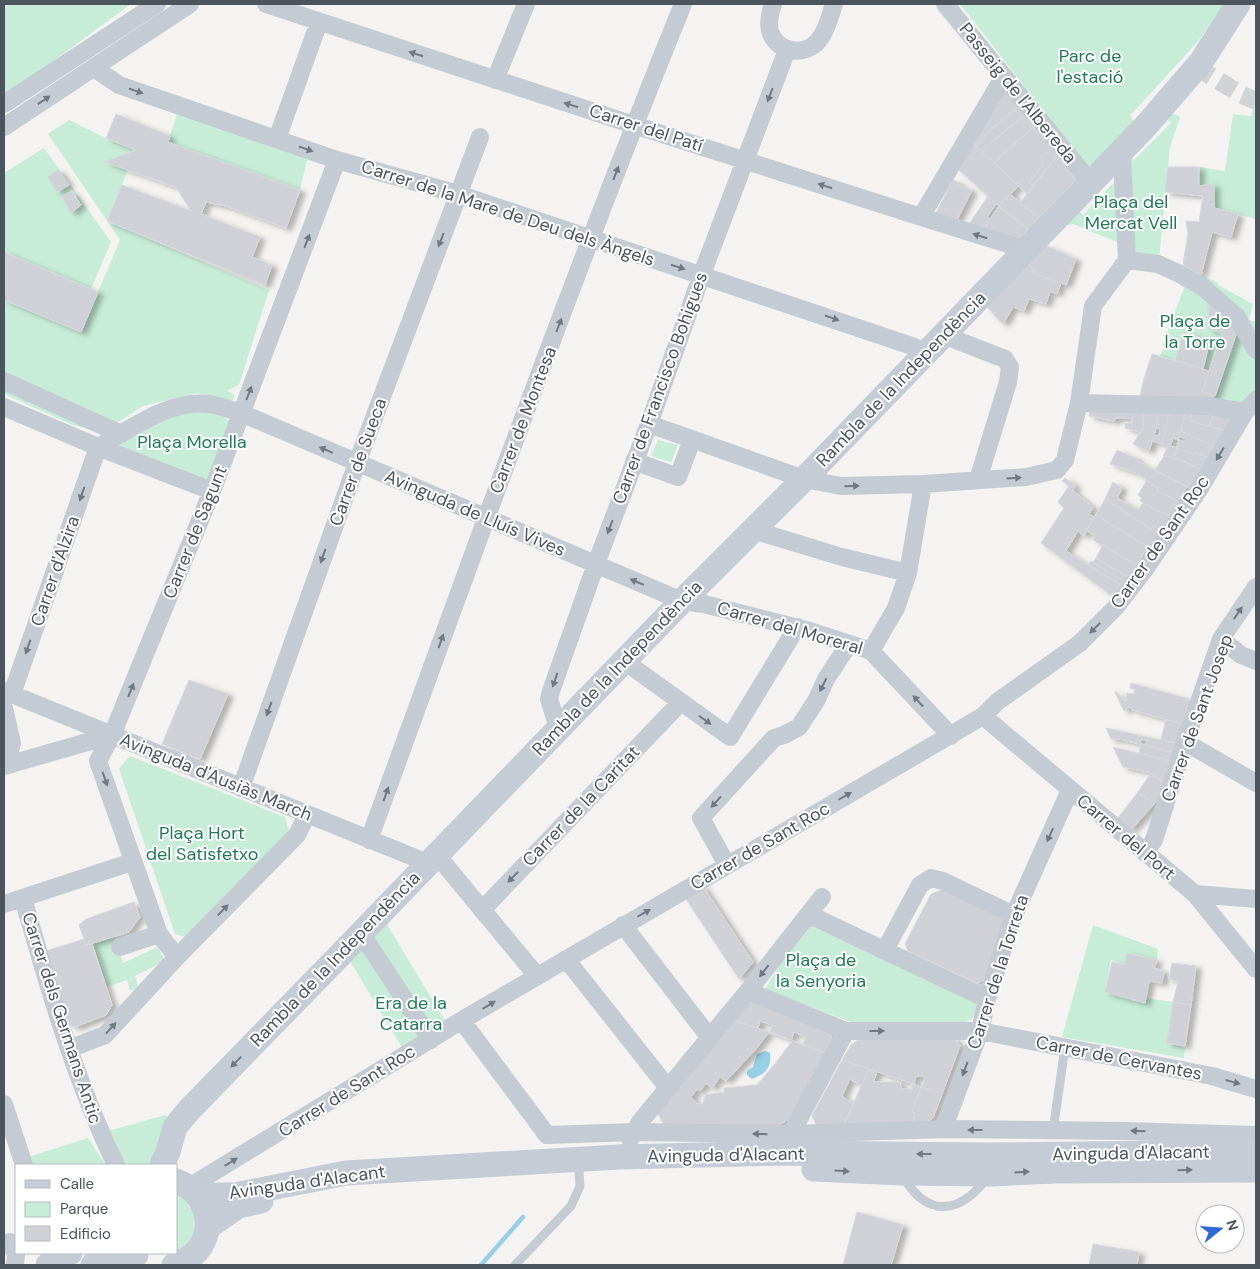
<svg xmlns="http://www.w3.org/2000/svg" width="1260" height="1269" font-family="'DM Sans',sans-serif">
<style>
.green{fill:#c7ecd8}
.water{fill:#98cfe4}
.lines{fill:none;stroke-linecap:round;stroke-linejoin:round}
.stream{stroke:#98cfe4;stroke-width:4.5}
.building{fill:#d0d1d6;stroke:#d7d8dd;filter:url(#shadow)}
.street-tunnel{stroke:#d2d3d4;stroke-width:18;stroke-dasharray:18 9;stroke-linecap:butt}
.lane{stroke:#c5cbd2;stroke-width:9}
.street{stroke:#c5cbd2;stroke-width:18}
.secondary{stroke:#c5ccd6;stroke-width:25}
.oneway{fill:#707881}
.oneway2{fill:#707882}
.labels{text-anchor:middle;stroke-width:4;stroke-linejoin:round;paint-order:stroke}
.park-label{font-size:18px;fill:#227a54;stroke:#fff}
.street-label{font-size:18px;fill:#4c545e;stroke:#fff}
</style>
<defs>
<filter id="shadow"><feDropShadow dx="5.5" dy="3" stdDeviation="2.5" flood-color="#0004"/></filter>
</defs>
<rect width="100%" height="100%" fill="#f4f3f2"/>
<!-- green -->
<path class="green" d="M4,4H131L4,97Z
M960,4H1224L1199,40L1130,116L1136,126L1099,164L1087,166Z
M1254,101H1256V219L1214,208V184L1199,186V167L1225,171L1233,114L1251,116Z
M1168,111L1180,117L1170,147L1159,259L1183,265L1218,283V285L1253,304L1249,320L1256,322V414L1254,416L1247,412L1209,406L1215,396L1236,335L1232,326L1225,324L1209,371L1160,356L1164,347L1162,346L1184,288L1174,278L1120,255L1117,242L1073,224L1062,227L1075,207L1083,215L1124,172L1126,152L1134,160L1171,123L1164,117Z
M177,114L308,156L300,190L168,142Z
M69,120L106,138L136,150L106,162L128,170L107,221L269,290L239,385L227,391L235,395L232,402L197,393L143,406L101,433L73,425L4,394V300L81,332L120,240L48,134Z
M44,148L111,242L91,289L4,252V173Z
M187,408L209,409L234,423L210,483L113,445Z
M658,440L678,445L671,462L651,456Z
M130,756L285,817L290,835L188,938L175,934L119,769Z
M380,913L450,1029L406,1054L344,951Z
M1093,925L1158,949L1157,960L1128,953L1125,965L1111,960L1105,992L1173,1002L1167,1043L1185,1046L1184,1058L1062,1037Z
M813,927L974,999L977,1007L972,1019L957,1027L861,1026L765,989L802,928Z
M115,937L123,963L158,947L165,961L135,976L138,986L134,990H130L127,980L107,987L93,944Z
M166,1115L170,1123L155,1165H125L108,1131Z
M88,1138L106,1165H28L25,1158Z
M176,1193L182,1196L198,1220L193,1240L176,1252Z"/>
<!-- water -->
<path class="water" d="M766,1051L770,1053C772,1068 765,1074 752,1079L747,1075V1071L753,1067L757,1054Z"/>
<g class="lines">
<!-- stream -->
<path class="stream" d="M481,1265L523,1217"/>
</g>
<!-- building -->
<path class="building" d="M1001,86L1018,107L986,134L976,146L972,143Z
M1018,107L1025,115L995,139L982,152L976,146L986,134Z
M116,114L170,136L168,142L300,190L286,228L226,206L206,202L201,214L260,237L252,257L272,265L265,285L107,221L122,185L191,211L176,187L105,162L136,150L106,138Z
M1025,115L1033,127L994,163L982,152L995,139Z
M1033,127L1051,148L1039,160L1044,164L1029,182L1033,186L1027,194L994,163Z
M972,143L1019,185L999,206L958,169Z
M1051,148L1057,156L1033,186L1029,182L1044,164L1039,160Z
M1057,156L1076,180L1039,218L1020,203Z
M1168,167H1199V186L1214,184V208L1238,214L1231,237L1212,232L1201,275L1183,265L1188,233L1186,221L1199,222L1203,196L1165,192Z
M58,169L69,185L57,192L48,177Z
M953,180L960,183L958,185L972,190L957,220L936,213Z
M72,191L81,205L71,213L62,197Z
M1010,194L1039,218L1028,229L999,206Z
M988,196L996,204L987,217L990,219L984,229L969,224Z
M999,206L1028,229L1019,239L984,229Z
M1045,245L1076,259L1066,285L1039,276L1028,263Z
M4,252L98,292L81,332L4,300Z
M1028,263L1039,276L1061,283L1057,294L1050,291L1046,304L1029,299L1024,311L1013,307L1003,324L986,306Z
M1208,304L1226,319L1232,326L1225,324L1222,333L1209,329Z
M1225,324L1232,326L1236,335L1215,396L1202,392Z
M1183,333L1210,340L1203,369L1175,361Z
M1152,354L1209,371L1202,392L1212,395L1211,404L1139,400L1144,378Z
M1133,406H1143V428L1140,432L1125,428V423L1132,424Z
M1133,406L1132,418H1117L1114,421L1089,416L1090,411Z
M1143,406L1158,407L1156,428L1149,451L1133,444L1143,428Z
M1158,407H1170L1162,444L1152,441L1154,435L1159,436L1160,429L1156,428Z
M1170,407L1186,409L1178,440L1173,438L1170,446L1177,448L1174,458L1163,456L1168,446L1162,444Z
M1215,410L1236,416L1227,431L1209,426Z
M1215,410L1209,426L1190,421L1192,413Z
M1186,411L1192,413L1190,421L1227,431L1217,448L1181,431Z
M1181,431L1217,448L1210,458L1195,452L1194,454L1177,448L1179,440L1185,442L1186,439L1179,436Z
M1177,448L1194,454L1195,452L1210,458L1203,470L1174,458Z
M1117,450L1138,459L1137,461L1187,487L1178,501L1156,490L1158,488L1136,473L1110,464Z
M1165,455L1184,461L1203,470L1191,489L1155,470Z
M1065,478L1076,486L1072,490L1093,507L1089,514L1094,517L1084,536L1078,531L1066,551L1123,587L1115,598L1041,543L1064,508L1058,502L1069,486L1062,481Z
M1147,480L1158,488L1156,490L1181,503L1172,517L1163,512L1162,514L1140,501L1142,498L1138,495Z
M1113,482L1122,488L1117,498L1138,510L1143,503L1172,517L1163,531L1153,526L1151,529L1105,499Z
M1105,499L1151,529L1153,526L1163,531L1151,549L1096,515Z
M1096,515L1148,547L1136,565L1093,540L1095,536L1086,530Z
M1103,545L1138,566L1130,578L1096,558Z
M1096,558L1102,562L1130,578L1126,583L1093,562Z
M1091,561L1126,583L1123,587L1089,565Z
M189,680L228,694L200,759L162,744Z
M1131,683L1189,699L1183,724L1133,710L1129,707L1124,711L1115,692L1116,691L1125,702L1127,693L1134,694L1135,691L1137,690L1130,688Z
M1166,719L1183,724L1179,744L1161,740Z
M1106,728L1179,744L1177,753L1146,746L1147,740L1141,739L1140,744L1120,739H1111Z
M1141,744L1177,753L1175,762L1139,753Z
M1113,747L1175,762L1169,787L1149,772L1123,767Z
M1151,773L1169,787L1154,804L1138,792Z
M1138,792L1154,804L1131,830L1117,819Z
M702,885L753,962L739,979L684,896Z
M942,890L1003,916L1006,925L986,979L977,983L908,951L905,944L931,894Z
M134,902L140,917L129,932L86,945L79,925L86,919Z
M84,939L86,945L92,944L112,1005L106,1015L75,1027L65,1021L46,951Z
M1127,953L1157,960L1154,968L1164,971L1162,983L1149,981L1145,1003L1105,992L1112,962L1125,965Z
M1172,963L1196,966L1191,1005L1173,1002L1178,982L1169,979Z
M756,1001L830,1032L832,1040L826,1053L803,1044L806,1037L794,1032L791,1040L770,1032L772,1025L760,1021L758,1028L733,1020L745,1005Z
M1173,1002L1191,1005L1185,1046L1167,1043Z
M733,1020L769,1032L756,1049L726,1081L720,1077L712,1088L706,1083L700,1091L697,1089L691,1097L698,1104H703L705,1095L724,1092V1088L757,1085L778,1060L792,1041L826,1053L789,1119L777,1126L665,1127L657,1112Z
M954,1038L960,1046L942,1094L922,1087L925,1080L924,1076H916L914,1084L842,1060L851,1045L858,1040Z
M842,1060L869,1069L861,1086L850,1079L842,1096L853,1104L843,1126H817L812,1116Z
M869,1069L877,1072L873,1082H900L901,1089H912V1084L921,1087L912,1112L915,1113L912,1125L843,1126Z
M921,1087L942,1094L933,1118L923,1125H912L915,1113L912,1112Z
M857,1212L903,1225L891,1265H843Z
M1093,1244L1139,1252L1137,1265H1089Z"/>
<g class="lines">
<!-- street-tunnel -->
<path class="street-tunnel" d="M1196,67L1242,95L1256,101"/>
<!-- lane -->
<path class="lane" d="M1053,1131L1065,1047
M903,1176C918,1203 942,1218 970,1196C976,1191 981,1185 987,1179
M515,1265L571,1206L580,1186L579,1172"/>
<!-- street -->
<path class="street" d="M266,4L634,125L921,217L1027,250
M773,4C770,13 767,25 771,34C780,54 806,56 819,40C827,30 830,16 834,4
M945,4L1091,183
M94,68L119,85L337,160L458,194L912,346L926,352
M495,80L526,4
M4,104L157,4
M4,127L190,4
M277,139L319,22
M1122,157L1127,260
M921,217L1004,76
M1127,260L1158,264L1178,273L1204,288L1237,317L1256,350
M943,335L1005,359L1010,367L1008,382L978,480
M4,381L121,434
M1079,403L1209,406L1245,412
M4,407L98,447L212,491
M649,424L804,479L841,486L923,484L1026,477L1057,470L1065,460L1079,403L1093,306L1127,260
M98,447C129,430 170,399 208,404C219,405 230,410 241,413L682,601L704,604L810,631L871,651L951,736
M634,461L678,477L692,440
M753,530L842,557L908,573
M1221,639L1241,655L1256,661
M871,651L896,608L908,573L923,484
M624,661L730,737L797,627
M4,691L428,863
M12,694L98,447
M4,708L12,743L7,765
M983,716L1195,894L1256,969
M558,728L549,699L551,691L596,564L649,424L702,274L787,50
M1185,742L1256,783
M4,766L112,735
M241,788L357,463L480,137
M369,840C471,560 571,280 683,4
M1145,853L1154,840L1185,742L1221,639L1256,587
M436,854L537,976
M727,865L701,818L774,738L784,735L799,727L816,701L826,679L849,644
M1195,894L1256,899
M822,897L748,991L846,1031H980L1212,1076L1256,1089
M23,898C49,989 75,1080 116,1165
M4,904L132,862
M482,910L680,703
M805,919L814,917L987,999
M623,925L710,1038
M361,933L431,1040
M120,947L159,934
M885,950L920,885L931,878L943,881L1014,915
M177,957L159,934L98,761L112,735L212,491L337,160
M566,959L668,1088
M462,1021L547,1135L635,1132L791,1134L947,1129L1125,1131L1256,1135
M69,1049L105,1035L177,957L297,835L307,815
M4,1104L24,1165
M947,1129V1119L980,1031L987,999L1014,915L1070,790
M791,1134L846,1031
M630,1139L640,1122L748,991
M189,1187L464,1019L983,716L997,702L1080,643L1115,608L1146,568L1200,488L1245,412L1256,400
M10,1242L16,1255L15,1265"/>
<!-- secondary -->
<path class="secondary" d="M162,1165L168,1152L175,1127L190,1109L344,951L682,601L804,479L1144,128L1201,62L1238,4
M814,1169L901,1173L992,1174L1054,1171L1256,1170
M198,1195H235L346,1173L619,1157L787,1153L990,1155L1256,1152
M208,1227L238,1206L261,1201
M48,1265L70,1253
M93,1265L136,1255
M174,1265C183,1262 191,1258 197,1251C218,1227 205,1191 176,1181"/>
</g>
<!-- one-way arrows -->
<defs><path id="oneway-solid" d="M-6-.8H1V-3.2L6.5 0L1 3.2V.8H-6Z" transform="scale(1.25)"/></defs>
<g class="oneway">
<use href="#oneway-solid" transform="translate(416 54) rotate(-162)"/>
<use href="#oneway-solid" transform="translate(136 91) rotate(19)"/>
<use href="#oneway-solid" transform="translate(770 95) rotate(111)"/>
<use href="#oneway-solid" transform="translate(44 100) rotate(-34)"/>
<use href="#oneway-solid" transform="translate(571 105) rotate(-162)"/>
<use href="#oneway-solid" transform="translate(306 149) rotate(19)"/>
<use href="#oneway-solid" transform="translate(616 173) rotate(-69)"/>
<use href="#oneway-solid" transform="translate(825 186) rotate(-162)"/>
<use href="#oneway-solid" transform="translate(980 236) rotate(-163)"/>
<use href="#oneway-solid" transform="translate(441 240) rotate(111)"/>
<use href="#oneway-solid" transform="translate(307 241) rotate(-69)"/>
<use href="#oneway-solid" transform="translate(678 267) rotate(18)"/>
<use href="#oneway-solid" transform="translate(832 318) rotate(19)"/>
<use href="#oneway-solid" transform="translate(559 325) rotate(-69)"/>
<use href="#oneway-solid" transform="translate(249 393) rotate(-69)"/>
<use href="#oneway-solid" transform="translate(326 450) rotate(-157)"/>
<use href="#oneway-solid" transform="translate(1220 454) rotate(121)"/>
<use href="#oneway-solid" transform="translate(1014 478) rotate(-4)"/>
<use href="#oneway-solid" transform="translate(852 486) rotate(-2)"/>
<use href="#oneway-solid" transform="translate(82 494) rotate(109)"/>
<use href="#oneway-solid" transform="translate(610 527) rotate(111)"/>
<use href="#oneway-solid" transform="translate(323 556) rotate(110)"/>
<use href="#oneway-solid" transform="translate(637 582) rotate(-157)"/>
<use href="#oneway-solid" transform="translate(1238 613) rotate(-56)"/>
<use href="#oneway-solid" transform="translate(1095 628) rotate(135)"/>
<use href="#oneway-solid" transform="translate(441 641) rotate(-70)"/>
<use href="#oneway-solid" transform="translate(28 647) rotate(109)"/>
<use href="#oneway-solid" transform="translate(555 680) rotate(109)"/>
<use href="#oneway-solid" transform="translate(823 685) rotate(117)"/>
<use href="#oneway-solid" transform="translate(131 690) rotate(-68)"/>
<use href="#oneway-solid" transform="translate(918 701) rotate(-133)"/>
<use href="#oneway-solid" transform="translate(269 709) rotate(110)"/>
<use href="#oneway-solid" transform="translate(705 720) rotate(35)"/>
<use href="#oneway-solid" transform="translate(105 779) rotate(71)"/>
<use href="#oneway-solid" transform="translate(386 794) rotate(-70)"/>
<use href="#oneway-solid" transform="translate(845 796) rotate(-30)"/>
<use href="#oneway-solid" transform="translate(716 802) rotate(132)"/>
<use href="#oneway-solid" transform="translate(1050 835) rotate(114)"/>
<use href="#oneway-solid" transform="translate(513 877) rotate(134)"/>
<use href="#oneway-solid" transform="translate(223 910) rotate(-46)"/>
<use href="#oneway-solid" transform="translate(644 913) rotate(-30)"/>
<use href="#oneway-solid" transform="translate(764 971) rotate(128)"/>
<use href="#oneway-solid" transform="translate(489 1005) rotate(-31)"/>
<use href="#oneway-solid" transform="translate(111 1028) rotate(-48)"/>
<use href="#oneway-solid" transform="translate(877 1031)"/>
<use href="#oneway-solid" transform="translate(965 1069) rotate(110)"/>
<use href="#oneway-solid" transform="translate(1233 1082) rotate(16)"/>
<use href="#oneway-solid" transform="translate(975 1130) rotate(-180)"/>
<use href="#oneway-solid" transform="translate(1138 1131) rotate(-179)"/>
<use href="#oneway-solid" transform="translate(760 1134) rotate(-179)"/>
<use href="#oneway-solid" transform="translate(231 1162) rotate(-31)"/>
</g>
<g class="oneway2">
<use href="#oneway-solid" transform="translate(236 1062) rotate(134)"/>
<use href="#oneway-solid" transform="translate(924 1154) rotate(-180)"/>
<use href="#oneway-solid" transform="translate(1185 1170) rotate(-1)"/>
<use href="#oneway-solid" transform="translate(842 1171) rotate(3)"/>
<use href="#oneway-solid" transform="translate(1022 1172) rotate(-3)"/>
</g>
<g class="labels">
<!-- park labels -->
<g class="park-label">
<text x="1090" y="62">Parc de<tspan x="1090" dy="21">l'estació</tspan></text>
<text x="1131" y="208">Plaça del<tspan x="1131" dy="21">Mercat Vell</tspan></text>
<text x="1195" y="327">Plaça de<tspan x="1195" dy="21">la Torre</tspan></text>
<text x="192" y="448">Plaça Morella</text>
<text x="202" y="839">Plaça Hort<tspan x="202" dy="21">del Satisfetxo</tspan></text>
<text x="821" y="966">Plaça de<tspan x="821" dy="21">la Senyoria</tspan></text>
<text x="411" y="1009">Era de la<tspan x="411" dy="21">Catarra</tspan></text>
</g>
<!-- street labels -->
<g class="street-label">
<text transform="translate(1018 93) rotate(51)" y="6">Passeig de l'Albereda</text>
<text transform="translate(646 128) rotate(18)" y="6">Carrer del Patí</text>
<text transform="translate(508 213) rotate(18)" y="6">Carrer de la Mare de Deu dels Àngels</text>
<text transform="translate(901 379) rotate(-46)" y="6">Rambla de la Independència</text>
<text transform="translate(660 388) rotate(-70)" y="6">Carrer de Francisco Bohigues</text>
<text transform="translate(523 420) rotate(-69)" y="6">Carrer de Montesa</text>
<text transform="translate(358 462) rotate(-70)" y="6">Carrer de Sueca</text>
<text transform="translate(475 513) rotate(23)" y="6">Avinguda de Lluís Vives</text>
<text transform="translate(195 532) rotate(-68)" y="6">Carrer de Sagunt</text>
<text transform="translate(1160 542) rotate(-55)" y="6">Carrer de Sant Roc</text>
<text transform="translate(55 571) rotate(-71)" y="6">Carrer d'Alzira</text>
<text transform="translate(790 628) rotate(16)" y="6">Carrer del Moreral</text>
<text transform="translate(617 668) rotate(-46)" y="6">Rambla de la Independència</text>
<text transform="translate(1197 718) rotate(-70)" y="6">Carrer de Sant Josep</text>
<text transform="translate(216 777) rotate(22)" y="6">Avinguda d'Ausiàs March</text>
<text transform="translate(581 806) rotate(-46)" y="6">Carrer de la Caritat</text>
<text transform="translate(1126 837) rotate(40)" y="6">Carrer del Port</text>
<text transform="translate(760 846) rotate(-30)" y="6">Carrer de Sant Roc</text>
<text transform="translate(335 959) rotate(-46)" y="6">Rambla de la Independència</text>
<text transform="translate(998 972) rotate(-72)" y="6">Carrer de la Torreta</text>
<text transform="translate(62 1018) rotate(72)" y="6">Carrer dels Germans Antic</text>
<text transform="translate(1119 1058) rotate(11)" y="6">Carrer de Cervantes</text>
<text transform="translate(347 1091) rotate(-32)" y="6">Carrer de Sant Roc</text>
<text transform="translate(1131 1153) rotate(-1)" y="6">Avinguda d'Alacant</text>
<text transform="translate(726 1155) rotate(-1)" y="6">Avinguda d'Alacant</text>
<text transform="translate(307 1182) rotate(-8)" y="6">Avinguda d'Alacant</text>
</g>
</g>
<!-- border -->
<rect width="1260" height="1269" fill="none" stroke="#4c545e" stroke-width="10"/>
<!-- legend -->
<rect x="15" y="1164" width="162" height="90" fill="#ffffff" stroke="#b7bbbf"/>
<rect x="25" y="1180" width="25" height="8" fill="#c5ccd6" stroke="#b7bbbf"/>
<text x="60" y="1189" font-size="15" fill="#4c545e">Calle</text>
<rect x="25" y="1202" width="25" height="15" fill="#c7ecd8" stroke="#b7bbbf"/>
<text x="60" y="1214" font-size="15" fill="#4c545e">Parque</text>
<rect x="25" y="1226" width="25" height="15" fill="#d0d1d6" stroke="#b7bbbf"/>
<text x="60" y="1239" font-size="15" fill="#4c545e">Edificio</text>
<!-- north arrow -->
<g transform="translate(1220 1229) rotate(73)"><circle r="24" fill="#ffffff" stroke="#b7bbbf"/>
<path d="M0-4L9 19L0 12L-9 19Z" fill="#2d6ad3"/>
<text y="-8" font-size="14" font-weight="bold" text-anchor="middle" fill="#4c545e">N</text>
</g>
</svg>
